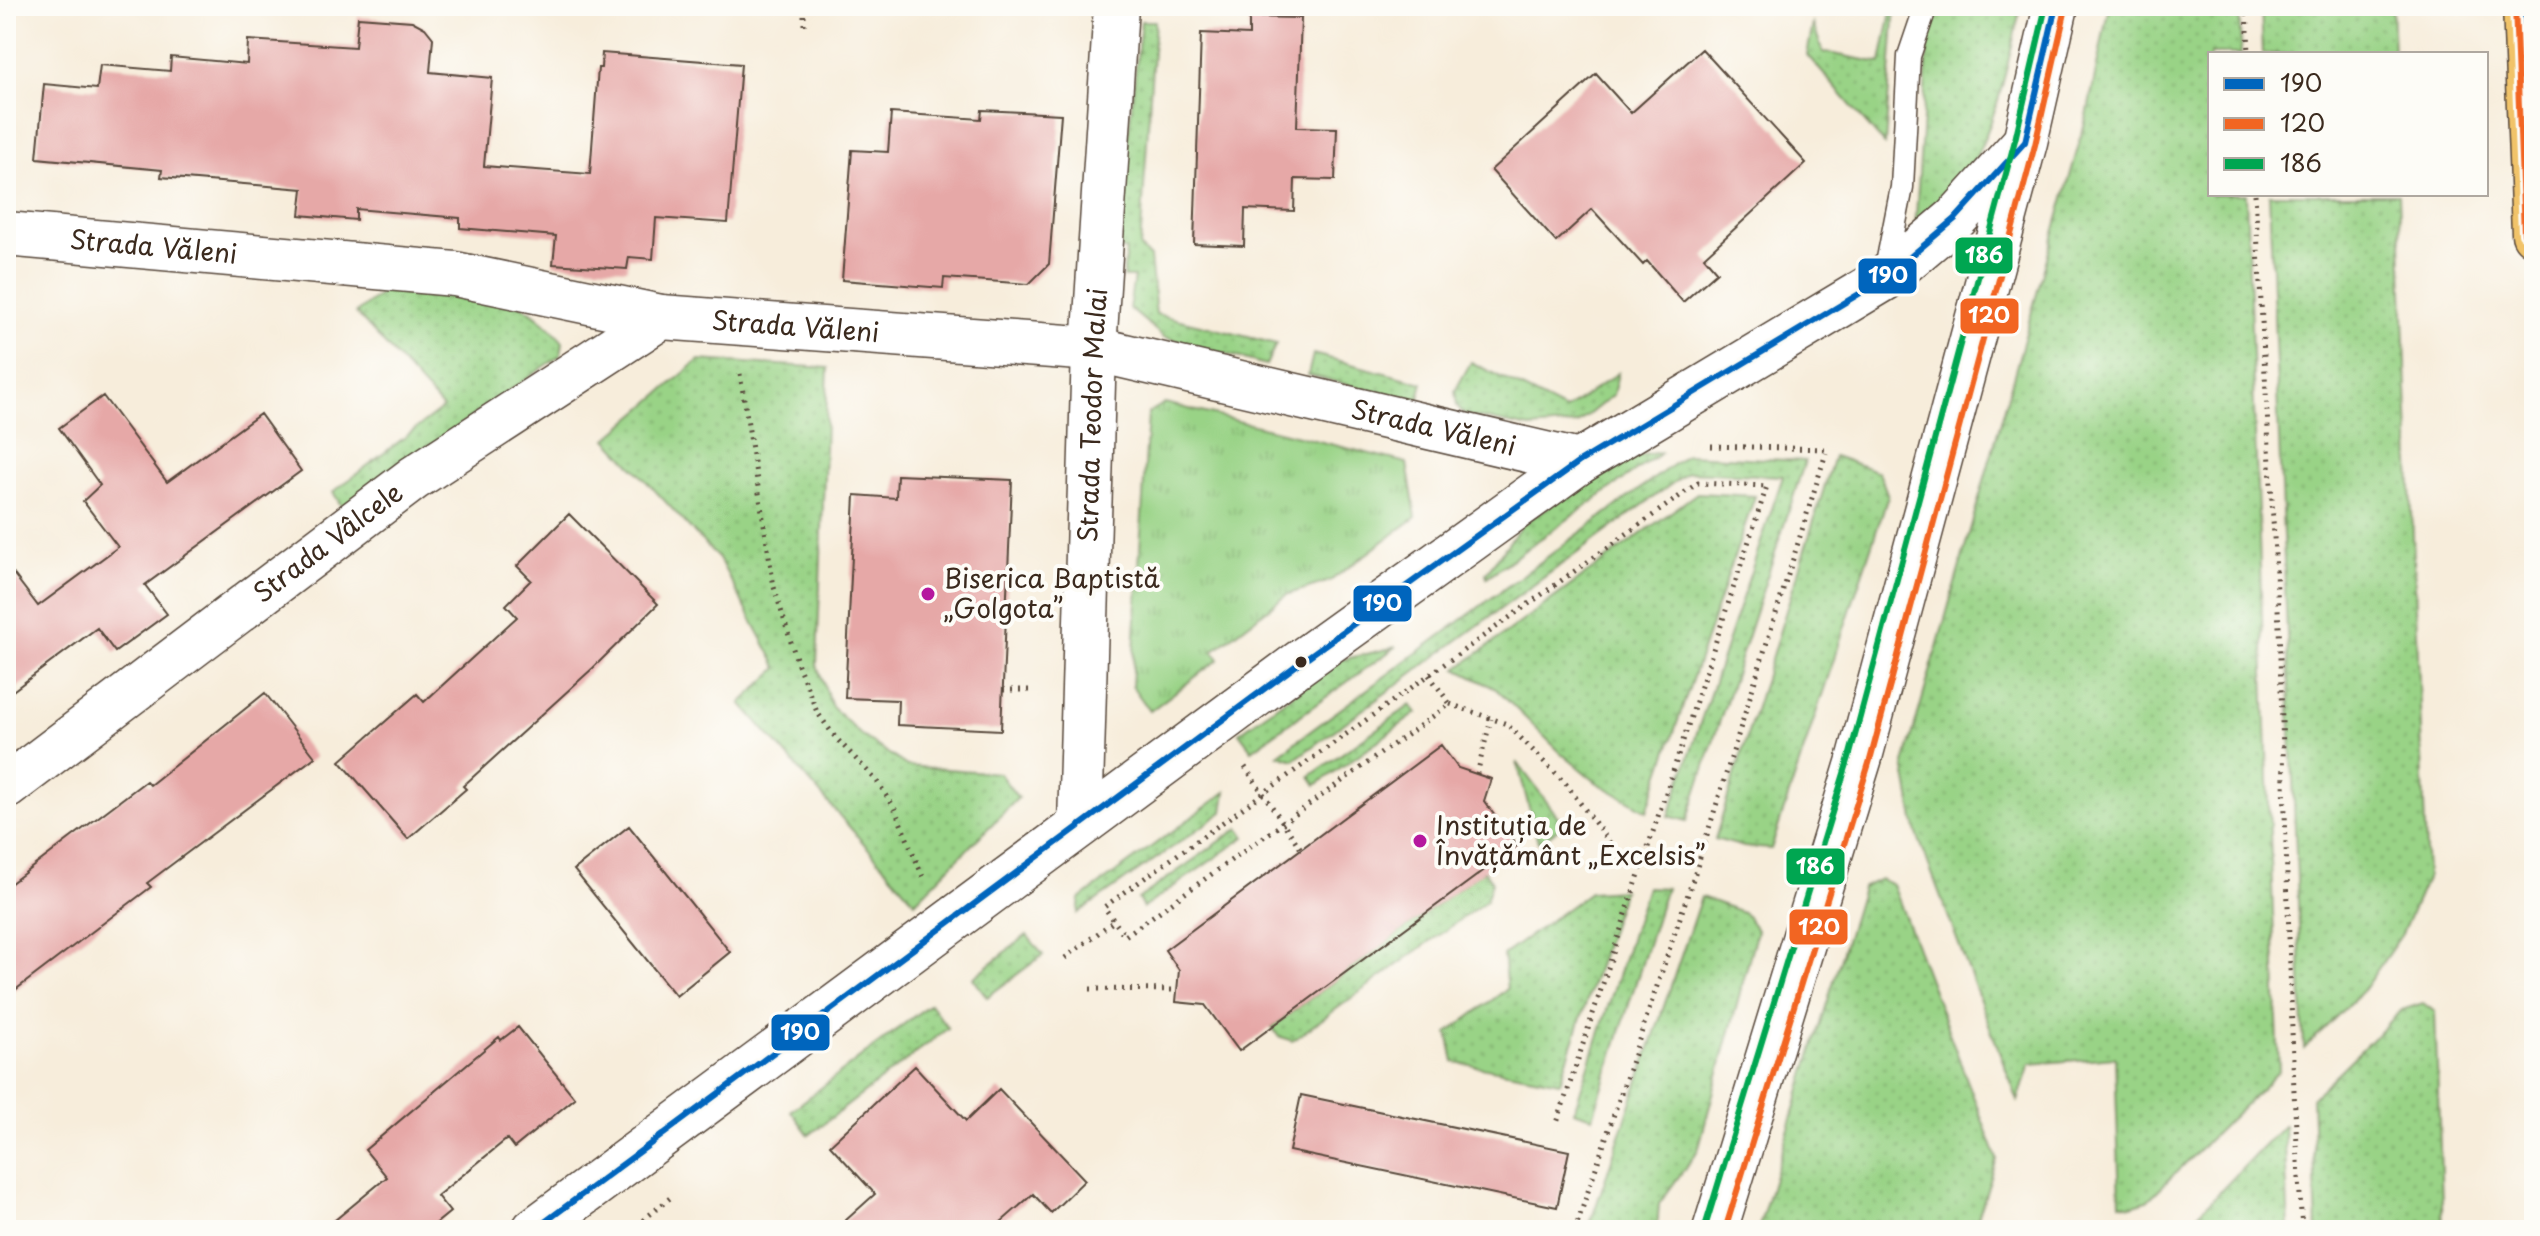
<svg xmlns="http://www.w3.org/2000/svg" width="2540" height="1236" font-family="'Playpen Sans',sans-serif">
<style>
.grass{fill:url(#grass-dots);stroke:#6a7e52;stroke-width:2}
.park{fill:url(#park-tufts);stroke:#6a7e52;stroke-width:2}
.building{fill:#e6a8a7}
.lines{fill:none;stroke-linecap:round;stroke-linejoin:round}
.service-casing{stroke:#57473a;stroke-width:25}
.minor-casing{stroke:#57473a;stroke-width:47}
.tertiary-casing{stroke:#57473a;stroke-width:47}
.trunk-casing{stroke:#57473a;stroke-width:47}
.path{stroke:#57473a;stroke-width:5;stroke-dasharray:2 6;stroke-linecap:butt}
.service{stroke:#fff;stroke-width:22}
.minor{stroke:#fff;stroke-width:44}
.tertiary{stroke:#fff;stroke-width:44}
.trunk{stroke:#f1c369;stroke-width:44}
.bus-1-casing{stroke:#fdfcf7;stroke-width:12}
.bus-2-casing{stroke:#fdfcf7;stroke-width:12}
.bus-3-casing{stroke:#fdfcf7;stroke-width:12}
.bus-1{stroke:#0065bd;stroke-width:6}
.bus-2{stroke:#f26522;stroke-width:6}
.bus-3{stroke:#00a651;stroke-width:6}
.poi-dot{fill:#b5179e;stroke:#fdfcf7;stroke-width:3}
.bus-dot{fill:#3b2a1e;stroke:#fdfcf7;stroke-width:3}
.labels{text-anchor:middle;stroke-width:8;stroke-linejoin:round;paint-order:stroke}
.street-label{font-size:26px;fill:#3b2a1e;stroke:#fdfcf7}
.poi-label{font-size:26px;fill:#3b2a1e;stroke:#fdfcf7;text-anchor:start}
.line-badge{stroke:#fdfcf7;stroke-width:3}
.badge-label{font-size:22px;text-anchor:middle;font-weight:bold;fill:#fff}
</style>
<defs>
<pattern id="grass-dots" width="8" height="8" patternUnits="userSpaceOnUse" patternTransform="scale(2)"><rect width="8" height="8" fill="#99d386"/><path d="M2 2h.1M6 6h.1" fill="none" stroke="#85b573" stroke-width="1.8" stroke-linecap="round"/></pattern>
<pattern id="park-tufts" width="24" height="20" patternUnits="userSpaceOnUse" patternTransform="scale(2)"><rect width="24" height="20" fill="#99d386"/><path d="M3 7l-1-3M5 7V3M7 7l1-3M15 17l-1-3M17 17v-4M19 17l1-3" fill="none" stroke="#85b573"/></pattern>
</defs>
<rect width="100%" height="100%" fill="#fdfcf7"/>
<filter id="ink" filterUnits="userSpaceOnUse"><feTurbulence type="fractalNoise" baseFrequency=".0125" numOctaves="2"/><feDisplacementMap in="SourceGraphic" scale="16" xChannelSelector="R" yChannelSelector="G"/><feConvolveMatrix kernelMatrix="1 2 1 2 8 2 1 2 1" color-interpolation-filters="sRGB"/></filter>
<filter id="wash" filterUnits="userSpaceOnUse"><feTurbulence type="fractalNoise" baseFrequency=".006" numOctaves="4" result="noise"/><feDisplacementMap in="SourceGraphic" scale="32" xChannelSelector="R" yChannelSelector="G"/><feGaussianBlur stdDeviation="1.8" result="paint"/><feColorMatrix in="noise" values="0 0 0 0 0 0 0 0 0 0 0 0 0 0 0 0 0 1.4 0 .05"/><feComposite in="paint" operator="in"/></filter>
<g filter="url(#wash)">
<rect width="100%" height="100%" fill="#f7eddb"/>
<!-- grass -->
<path class="grass" d="M1892,6H1895L1885,145L1807,55L1813,24L1823,52L1881,63Z
M1939,6H2021C2008,62 1998,119 1969,170C1956,193 1934,211 1915,229L1929,34Z
M2109,6H2239L2241,54H2210V194H2246L2279,1071L2147,1201L2131,1206L2120,1203L2115,1057L2030,1064L2018,1101L1916,831L1904,764L2087,116Z
M2261,6H2392L2394,54H2263Z
M1141,21H1155L1140,248L1150,257L1156,314L1276,344L1266,365L1164,337L1129,308L1134,277H1123L1126,250L1116,247Z
M2269,194H2399L2427,877L2402,934L2364,989L2304,1049Z
M388,288L506,297C528,308 547,322 563,342L561,355L342,507L333,492L443,408L356,313Z
M1313,354L1423,383L1418,402L1308,375Z
M699,360L828,368L817,665L832,707L861,735L907,766L999,773L1018,798L915,902L741,703L778,668L719,559L607,439Z
M1471,362L1565,410L1618,373L1613,395L1577,424L1530,428L1465,415L1457,406L1455,391Z
M1662,452L1487,577L1486,573L1522,525L1618,459Z
M1686,455L1805,461L1687,821L1669,816L1783,476L1688,472L1294,760L1278,755Z
M1834,456L1879,472L1888,496L1771,849L1744,847L1715,839Z
M1697,493L1755,496L1647,811L1596,782L1561,753L1496,689L1457,669Z
M1396,647L1252,750L1239,733L1341,660Z
M1411,705L1417,713L1316,785L1310,776Z
M1517,762L1564,825L1538,842Z
M1226,792L1223,812L1078,913L1080,899Z
M1239,828L1245,837L1143,908L1138,899Z
M1484,870L1492,882L1486,901L1292,1041L1278,1036L1272,1027Z
M1880,879L1893,885L1997,1159L1974,1230H1758L1862,888Z
M1647,887L1666,888L1593,1117L1574,1111Z
M1623,890L1560,1082L1454,1062L1448,1033L1507,989L1503,955L1590,892Z
M1701,897L1743,912L1757,930L1698,1150L1659,1204L1657,1230H1588Z
M1027,935L1043,955L987,997L973,978Z
M2423,1003L2435,1012L2443,1230H2317L2312,1098L2402,1010Z
M930,1004L948,1028L809,1135L791,1111Z
M2284,1125L2289,1230H2183Z"/>
<!-- park -->
<path class="park" d="M1165,403L1407,463L1416,517L1330,581L1286,595L1213,651L1219,659L1150,711L1132,686L1148,413Z"/>
<g id="blocks">
<!-- building -->
<path class="building" d="M358,17L412,21L425,28L433,38L430,72L492,78L484,166L590,174L598,68H601L602,53L741,64L728,223L656,218L653,259L629,257L627,269L553,264L556,236L460,228V218L356,209V220L300,215L303,189L161,177L162,170L37,158L44,84L97,89L100,65L170,71L171,57L247,64L248,40L355,47Z
M1249,17L1301,18L1297,127L1337,128L1335,180L1295,179L1294,211L1245,209L1244,246L1194,244L1201,33L1249,35Z
M1702,49L1806,163L1704,257L1717,272L1683,302L1647,261L1643,265L1592,209L1556,242L1491,170L1596,74L1631,113Z
M982,110L1061,114L1049,264L1029,284L944,278L943,288L842,280L852,150L888,152L891,113L981,119Z
M103,396L167,482L260,414L301,471L145,585L167,614L115,652L97,628L6,696V564L38,606L118,547L83,501L100,485L59,428Z
M897,475L1012,480L1001,730L897,725L898,700L845,698L855,495L896,498Z
M569,514L658,604L593,668L463,786L466,789L408,839L340,761L417,694L424,702L517,617L506,605L531,580L517,566Z
M265,693L315,757L147,883L151,887L6,997V887L146,781L150,785Z
M1441,745L1458,768L1491,779L1484,801L1517,846L1239,1051L1205,1005L1176,1002L1179,970L1165,950Z
M629,826L730,952L676,996L574,870Z
M518,1027L575,1098L514,1148L507,1139L437,1196L450,1212L428,1230H323L387,1177L365,1150L499,1037L501,1040Z
M915,1066L966,1121L999,1089L1085,1180L1051,1213L1033,1194L992,1230H835L875,1194L830,1145Z
M1301,1095L1569,1151L1557,1207L1289,1151Z"/>
</g>
</g>
<g filter="url(#ink)">
<use href="#blocks" fill-opacity="0" stroke="#57473a" stroke-width="2"/>
<g class="lines">
<defs>
<path id="service" d="M1885,274L1902,187L1909,56L1926,6"/>
<g id="minor">
<path id="s1" d="M6,234L455,274L661,317L1094,349L1579,462"/>
<path id="s2" d="M6,787L414,478L661,317"/>
<path id="s3" d="M1080,825L1094,349L1116,6"/>
</g>
<path id="tertiary" d="M534,1230L1298,664L1579,462L1884,279L1955,219L2025,142
M1715,1230L1860,757L2025,142L2056,6"/>
<path id="trunk" d="M2525,6L2534,234"/>
</defs>
<!-- service casing -->
<use href="#service" class="service-casing"/>
<!-- minor casing -->
<use href="#minor" class="minor-casing"/>
<!-- tertiary casing -->
<use href="#tertiary" class="tertiary-casing"/>
<!-- trunk casing -->
<use href="#trunk" class="trunk-casing"/>
<!-- path -->
<path class="path" d="M2247,6L2249,54
M804,25V6
M2255,194L2279,627L2294,1092L2302,1230
M740,374L774,587L798,665L817,712L835,737L877,781L894,807L923,877
M1711,446L1826,449
M1429,675L1450,704L1125,936L1104,907L1698,483L1767,486L1556,1126
M1003,690H1035
M1450,704L1507,724L1566,784L1610,843
M1245,767L1301,849
M1477,774L1491,719
M1065,958L1114,921
M1090,989L1177,990
M631,1230L670,1198
M1575,1230L1697,867L1826,453"/>
<!-- service -->
<use href="#service" class="service"/>
<!-- minor -->
<use href="#minor" class="minor"/>
<!-- tertiary -->
<use href="#tertiary" class="tertiary"/>
<!-- trunk -->
<use href="#trunk" class="trunk"/>
<defs>
<path id="bus-1" d="M2525,6L2534,234
M534,1230L1298,664L1579,462L1884,279L1955,219L2025,142L2056,6"/>
<path id="bus-2" d="M2515,6L2524,234
M1725,1230L1870,760L2035,145L2066,8"/>
<path id="bus-3" d="M1705,1227L1850,754L2015,140L2046,6"/>
</defs>
<!-- bus-1 casing -->
<use href="#bus-1" class="bus-1-casing"/>
<!-- bus-2 casing -->
<use href="#bus-2" class="bus-2-casing"/>
<!-- bus-3 casing -->
<use href="#bus-3" class="bus-3-casing"/>
<!-- bus-1 -->
<use href="#bus-1" class="bus-1"/>
<!-- bus-2 -->
<use href="#bus-2" class="bus-2"/>
<!-- bus-3 -->
<use href="#bus-3" class="bus-3"/>
</g>
</g>
<!-- markers -->
<g class="poi-dot">
<circle cx="928" cy="594" r="8"/>
<circle cx="1420" cy="841" r="8"/>
</g>
<circle class="bus-dot" cx="1301" cy="662" r="7"/>
<g class="labels">
<!-- street labels -->
<g class="street-label">
<text dy="9" stroke="none"><textPath href="#s1" startOffset="148">Strada Văleni</textPath></text>
<text dy="9" stroke="none"><textPath href="#s1" startOffset="796">Strada Văleni</textPath></text>
<text dy="9" stroke="none"><textPath href="#s3" startOffset="410">Strada Teodor Malai</textPath></text>
<text dy="9" stroke="none"><textPath href="#s1" startOffset="1444">Strada Văleni</textPath></text>
<text dy="9" stroke="none"><textPath href="#s2" startOffset="404">Strada Vâlcele</textPath></text>
</g>
<!-- poi labels -->
<g class="poi-label">
<text x="944" y="588">Biserica Baptistă<tspan x="944" dy="30">„Golgota”</tspan></text>
<text x="1436" y="835">Instituția de<tspan x="1436" dy="30">Învățământ „Excelsis”</tspan></text>
</g>
</g>
<g class="line-badge">
<rect x="1954" y="236" width="60" height="39" rx="8" fill="#00a651"/>
<rect x="1857" y="257" width="61" height="38" rx="8" fill="#0065bd"/>
<rect x="1959" y="297" width="61" height="38" rx="8" fill="#f26522"/>
<rect x="1352" y="584" width="61" height="39" rx="8" fill="#0065bd"/>
<rect x="1785" y="847" width="61" height="39" rx="8" fill="#00a651"/>
<rect x="1788" y="908" width="61" height="38" rx="8" fill="#f26522"/>
<rect x="770" y="1013" width="61" height="39" rx="8" fill="#0065bd"/>
</g>
<g class="badge-label">
<text x="1984" y="263">186</text>
<text x="1888" y="283">190</text>
<text x="1989" y="323">120</text>
<text x="1382" y="611">190</text>
<text x="1815" y="874">186</text>
<text x="1819" y="935">120</text>
<text x="800" y="1040">190</text>
</g>
<!-- margin -->
<rect width="2540" height="1236" fill="none" stroke="#fdfcf7" stroke-width="32"/>
<!-- legend -->
<rect x="2208" y="52" width="280" height="144" fill="#fdfcf7" stroke="#afa8a0" stroke-width="2"/>
<rect x="2224" y="78" width="40" height="12" fill="#0065bd" stroke="#afa8a0" stroke-width="2"/>
<text x="2280" y="92" font-size="24" fill="#3b2a1e">190</text>
<rect x="2224" y="118" width="40" height="12" fill="#f26522" stroke="#afa8a0" stroke-width="2"/>
<text x="2280" y="132" font-size="24" fill="#3b2a1e">120</text>
<rect x="2224" y="158" width="40" height="12" fill="#00a651" stroke="#afa8a0" stroke-width="2"/>
<text x="2280" y="172" font-size="24" fill="#3b2a1e">186</text>
</svg>
